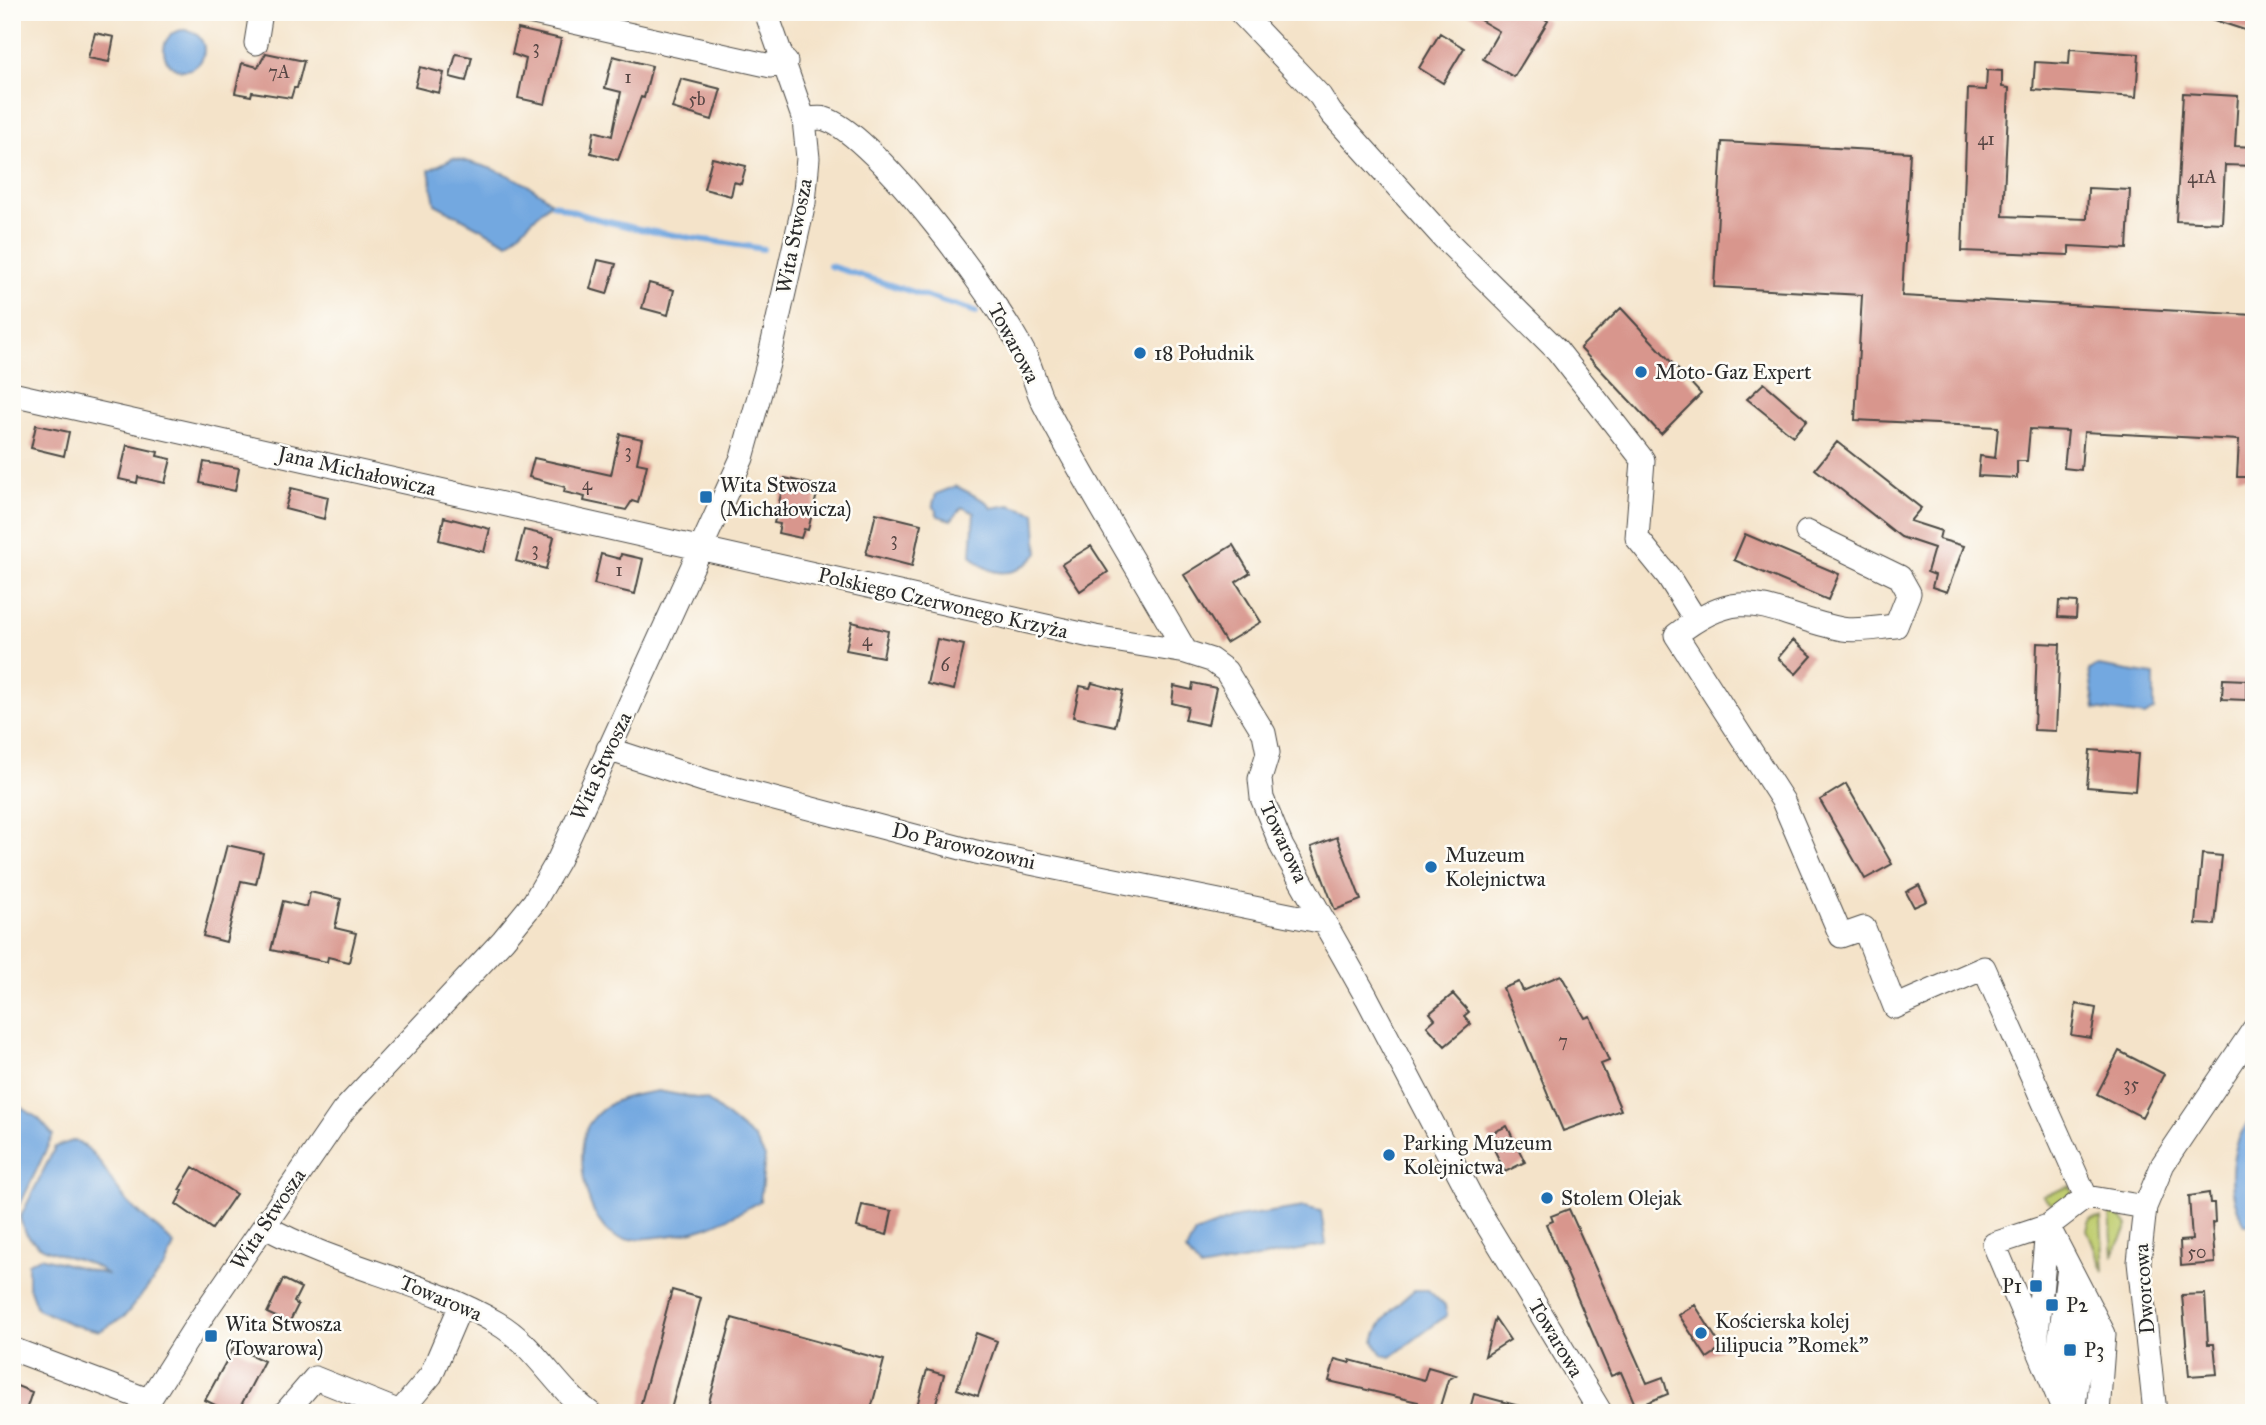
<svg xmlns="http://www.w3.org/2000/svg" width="2266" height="1425" font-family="'IM FELL Great Primer',serif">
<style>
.green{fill:#c0cd6f;stroke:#767c4d;stroke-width:2}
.water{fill:#73a8e0;stroke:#4f6a86;stroke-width:2}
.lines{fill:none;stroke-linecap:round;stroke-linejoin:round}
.stream{stroke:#73a8e0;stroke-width:6}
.building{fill:#d8968d}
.minor-casing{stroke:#494743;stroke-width:25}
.minor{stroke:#fff;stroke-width:23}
.poi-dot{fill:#1f6fb2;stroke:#fdfcf7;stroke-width:2.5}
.labels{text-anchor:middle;stroke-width:5;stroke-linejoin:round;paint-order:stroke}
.number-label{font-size:18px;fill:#564644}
.street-label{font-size:21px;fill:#2b2b2b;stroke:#fdfcf7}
.poi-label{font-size:21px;fill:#2b2b2b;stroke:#fdfcf7;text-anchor:start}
</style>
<rect width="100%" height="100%" fill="#fdfcf7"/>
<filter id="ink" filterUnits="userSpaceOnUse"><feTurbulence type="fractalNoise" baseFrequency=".0143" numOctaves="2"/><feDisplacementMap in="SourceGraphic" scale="14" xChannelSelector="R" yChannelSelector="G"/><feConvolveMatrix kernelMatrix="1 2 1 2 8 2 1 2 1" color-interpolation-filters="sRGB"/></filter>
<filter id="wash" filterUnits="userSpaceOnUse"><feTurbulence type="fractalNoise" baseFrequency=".00686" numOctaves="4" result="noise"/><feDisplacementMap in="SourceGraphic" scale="28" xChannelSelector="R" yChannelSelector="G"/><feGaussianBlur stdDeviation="1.57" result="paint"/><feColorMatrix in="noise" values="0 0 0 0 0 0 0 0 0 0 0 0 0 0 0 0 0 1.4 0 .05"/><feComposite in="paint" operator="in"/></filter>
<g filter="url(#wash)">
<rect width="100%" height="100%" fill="#f4e3c9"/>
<!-- green -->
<path class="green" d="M2070,1186L2073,1194L2059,1206L2048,1202L2043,1196Z
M2110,1212L2123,1219L2128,1226L2113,1255Z
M2101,1218L2104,1272L2087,1230L2090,1219Z"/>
<!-- water -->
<path class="water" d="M164 50a20 20 0 1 1 40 0a20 20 0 1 1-40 0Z
M453,158C488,166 523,177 551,202L508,243L435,204L429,170Z
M956,486L987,502L991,508L1010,505L1035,513L1038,553C1018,577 992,580 971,555L974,513L962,507L951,520L938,516L933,504L936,494Z
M2098,666L2154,675V710L2145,716L2095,709L2089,670Z
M658,1091L707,1100L755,1139L765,1157L760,1201C718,1225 698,1234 649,1238C641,1238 630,1241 622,1239C586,1232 571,1146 591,1121C609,1098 631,1095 658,1091Z
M12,1101L39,1119L53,1135L22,1201L13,1211Z
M2254,1115V1225H2245C2225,1192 2228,1143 2254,1115Z
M75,1140C101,1154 107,1178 125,1199C139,1216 159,1227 174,1245L165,1266L124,1317L100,1331L73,1325L37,1309L28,1284V1263L40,1257L106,1274C82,1250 30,1263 20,1218L55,1147Z
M1304,1207L1321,1211L1326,1245L1200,1269L1186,1251L1195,1233L1237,1217Z
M1414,1290H1428L1445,1306L1447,1315L1391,1357L1382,1355L1374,1341C1380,1318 1397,1305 1414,1290Z"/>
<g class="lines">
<!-- stream -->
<path class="stream" d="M553,204C618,231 693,237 763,249
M830,266L976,312"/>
</g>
<g id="blocks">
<!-- building -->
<path class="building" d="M1466,12H1534L1548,21L1514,77L1483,59L1499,31Z
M2200,12H2254V33L2199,15Z
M518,29L561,39L545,104L518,98L526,59L512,54Z
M95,33L114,37L109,62L88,58Z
M1440,33L1464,48L1443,83L1419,68Z
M2070,49L2139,54L2136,97L2033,90L2035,62L2069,64Z
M266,53L304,61L297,88H294L291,98L252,92L251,96L235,93L242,63L258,67Z
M456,54L472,57L466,81L450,77Z
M613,56L652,66L644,98L641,97L618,160L591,153L594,131L612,136L621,92L605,88Z
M420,67L444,73L439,93L415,87Z
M1987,70L2002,71V87L2009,88L2003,216L2087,219L2088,188L2130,190L2127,249L2069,246V255L1962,251L1968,89L1986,90Z
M681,79L721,89L712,120L672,108Z
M2183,93L2238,96L2235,146L2254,147V166L2225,165L2222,223L2176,221Z
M1722,142L1910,152L1902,296L2254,315V477H2237L2239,440L2084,432L2081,470L2064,468L2068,431L2030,429L2027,461H2017V478L1978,476L1980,456L1995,458L1998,427L1855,420L1862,295L1714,287Z
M712,158L746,166L741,184L734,182L731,196L704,189Z
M598,260L616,264L607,294L590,289Z
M649,283L674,290L668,315L642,308Z
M1621,308L1701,394L1661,434L1580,348Z
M1764,383L1807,420L1793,436L1747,399Z
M36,425L69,432L64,456L31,448Z
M620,434L642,439L637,463L647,465L638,503L632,501L626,510L584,501L585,497L564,492L565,487L529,477L534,458L611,475Z
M1837,442L1921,508L1910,521L1941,531L1939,539L1964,546L1947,592L1932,587L1935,575L1927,572L1934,548L1901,537L1815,469Z
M127,445L158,452L157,456L171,459L165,483L138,477L137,483L119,479Z
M204,462L239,468L235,491L200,483Z
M785,478L819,486L808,530L804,529L801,538L778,533L780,524L774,523Z
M291,488L328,497L324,519L285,509Z
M876,513L921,524L912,566L866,554Z
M444,517L490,529L484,552L439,540Z
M524,530L554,537L546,569L516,561Z
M1745,534L1839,574L1828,600L1734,560Z
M1233,545L1250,573L1236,582L1261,622L1226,643L1184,575Z
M1091,546L1108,572L1080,591L1062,564Z
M601,554L620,559L621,554L643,559L635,594L594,584Z
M2059,601L2077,602L2076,618L2058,617Z
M852,622L888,631L883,657L846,650Z
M937,639L964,645L954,690L927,684Z
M1793,640L1812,656L1796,674L1778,658Z
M2037,643L2060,644L2056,731L2034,730Z
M2223,679L2246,680V700L2222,699Z
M1092,683L1123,691L1115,726L1073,717L1080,686L1090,688Z
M1193,683L1216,688L1208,725L1185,720L1188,707L1172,703L1174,686L1192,690Z
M2090,750L2138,754L2135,791L2087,787Z
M1846,784L1892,864L1865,879L1820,800Z
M1337,837L1361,900L1335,910L1311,847Z
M227,845L263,853L256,884L241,881L226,942L203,936Z
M2202,854L2222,856L2215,925L2196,924Z
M1919,885L1927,901L1914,907L1906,892Z
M310,892L341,899L335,928L356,933L349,962L328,957L327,962L271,950L283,901L307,907Z
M1561,975L1585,1018L1590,1016L1609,1061L1601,1064L1621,1110L1563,1131L1503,988L1519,982L1523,991Z
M1453,994L1469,1012L1464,1016L1471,1024L1445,1046L1427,1026L1435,1019L1430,1013Z
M2076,1004L2096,1008L2091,1038L2071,1035Z
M2119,1051L2164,1074L2142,1117L2097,1094Z
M1507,1126L1525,1162L1505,1172L1487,1135Z
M193,1167L236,1194L212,1229L176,1204L183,1191L179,1190Z
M2209,1193L2210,1203H2214L2215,1222L2212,1223L2215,1263L2181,1266L2180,1241L2192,1240L2189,1196Z
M862,1205L892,1211L887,1235L857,1227Z
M1569,1209L1647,1383L1663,1377L1668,1394L1636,1407L1621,1372L1611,1376L1546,1224L1553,1221L1551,1216Z
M283,1279L301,1288L294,1302L298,1305L289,1323L267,1313Z
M672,1290L701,1298L670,1413H663L640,1407Z
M2205,1294L2208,1344H2214L2217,1374L2189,1376L2182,1295Z
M1695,1305L1722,1348L1707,1358L1679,1315Z
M732,1318L884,1360L870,1413L841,1406L839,1413H706Z
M1495,1318L1510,1340L1485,1356Z
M976,1333L997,1341L978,1396L957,1389Z
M234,1347L264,1361L237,1413H231L205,1400Z
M1335,1359L1350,1363V1360L1424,1380L1428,1367L1456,1375L1448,1380L1438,1413H1435L1417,1407L1418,1402L1329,1381Z
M927,1370L944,1375L933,1413H915Z
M12,1384L32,1392L25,1413H12Z
M1474,1394L1527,1408V1413H1469Z"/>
</g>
</g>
<g filter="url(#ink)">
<use href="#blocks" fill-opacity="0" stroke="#494743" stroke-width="2"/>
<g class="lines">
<defs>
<path id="minor" d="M529,12L771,66L786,62
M1240,12L1320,96L1331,113L1443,237L1557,350L1643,460L1637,538L1668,576L1695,619
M256,43L261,12
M804,120C811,119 819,117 825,119C875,134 1001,305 1025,355C1033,371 1036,389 1044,404C1088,488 1139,570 1186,652L1211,660L1226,671L1264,733L1268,753L1260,779L1262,798L1282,847L1367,998L1477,1208L1601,1413
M12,394L1095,637L1186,652
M1807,532L1900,577L1909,593L1896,626C1880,627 1859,632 1842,629C1769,615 1747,579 1676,635L1783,801L1841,936L1864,928L1895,1007L1984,968L2086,1197
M608,749L706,781L976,852L1324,922
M264,1226C337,1267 425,1281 497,1323C535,1345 555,1387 590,1413
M2048,1226L2104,1334L2098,1413
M2036,1345L2047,1230
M12,1349L148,1400
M2054,1385L2069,1267
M141,1413L201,1318L343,1111L503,940L534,902L559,859L742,458L768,364L804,203L808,158L804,120L766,12
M285,1413L315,1378L400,1412
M399,1413L431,1375L461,1305
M2065,1413L1994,1244L2048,1226L2086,1197L2145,1207
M2073,1413L2087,1302
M2155,1413L2139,1262L2145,1207L2163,1164L2254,1029"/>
</defs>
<!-- minor casing -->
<use href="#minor" class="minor-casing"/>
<!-- minor -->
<use href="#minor" class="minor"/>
</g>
</g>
<!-- markers -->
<g class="poi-dot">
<circle cx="1140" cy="353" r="7"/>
<circle cx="1641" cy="372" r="7"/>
<rect x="699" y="490" width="14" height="14" rx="3.5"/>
<circle cx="1431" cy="867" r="7"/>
<circle cx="1389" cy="1155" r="7"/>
<circle cx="1547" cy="1198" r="7"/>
<rect x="2029" y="1279" width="14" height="14" rx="3.5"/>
<rect x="2045" y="1298" width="14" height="14" rx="3.5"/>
<circle cx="1701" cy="1333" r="7"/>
<rect x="204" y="1329" width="14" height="14" rx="3.5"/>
<rect x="2063" y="1343" width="14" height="14" rx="3.5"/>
</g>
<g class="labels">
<!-- number labels -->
<g class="number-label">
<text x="536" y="53">3</text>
<text x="279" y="78">7A</text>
<text x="628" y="83">1</text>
<text x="697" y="105">5b</text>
<text x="1986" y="145">41</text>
<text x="2202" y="183">41A</text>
<text x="628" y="457">3</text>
<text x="587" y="490">4</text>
<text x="894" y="545">3</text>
<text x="535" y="555">3</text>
<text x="619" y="576">1</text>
<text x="867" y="646">4</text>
<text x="945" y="671">6</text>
<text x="1563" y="1047">7</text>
<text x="2131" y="1090">35</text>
<text x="2197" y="1258">50</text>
</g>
<!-- street labels -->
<g class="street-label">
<text transform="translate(794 236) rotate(-79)" y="7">Wita Stwosza</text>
<text transform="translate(1014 343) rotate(62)" y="7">Towarowa</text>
<text transform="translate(357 471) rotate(13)" y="7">Jana Michałowicza</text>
<text transform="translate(943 603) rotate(13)" y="7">Polskiego Czerwonego Krzyża</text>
<text transform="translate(601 766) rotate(-65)" y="7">Wita Stwosza</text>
<text transform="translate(1284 842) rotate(65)" y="7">Towarowa</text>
<text transform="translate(964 846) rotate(13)" y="7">Do Parowozowni</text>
<text transform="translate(268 1219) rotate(-56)" y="7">Wita Stwosza</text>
<text transform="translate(2144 1289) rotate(-94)" y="7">Dworcowa</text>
<text transform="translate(441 1298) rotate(23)" y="7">Towarowa</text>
<text transform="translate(1556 1338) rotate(59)" y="7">Towarowa</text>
</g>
<!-- poi labels -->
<g class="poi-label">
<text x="1154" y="360">18 Południk</text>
<text x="1655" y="379">Moto-Gaz Expert</text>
<text x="720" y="492">Wita Stwosza<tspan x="720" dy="24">(Michałowicza)</tspan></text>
<text x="1445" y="862">Muzeum<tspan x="1445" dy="24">Kolejnictwa</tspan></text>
<text x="1403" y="1150">Parking Muzeum<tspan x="1403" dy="24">Kolejnictwa</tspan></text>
<text x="1561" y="1205">Stolem Olejak</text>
<text x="2022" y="1293" text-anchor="end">P1</text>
<text x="2066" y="1312">P2</text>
<text x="1715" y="1328">Kościerska kolej<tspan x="1715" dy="24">lilipucia "Romek"</tspan></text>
<text x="225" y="1331">Wita Stwosza<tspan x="225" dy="24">(Towarowa)</tspan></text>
<text x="2084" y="1357">P3</text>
</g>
</g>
<!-- margin -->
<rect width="2266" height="1425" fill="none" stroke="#fdfcf7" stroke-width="42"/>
</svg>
